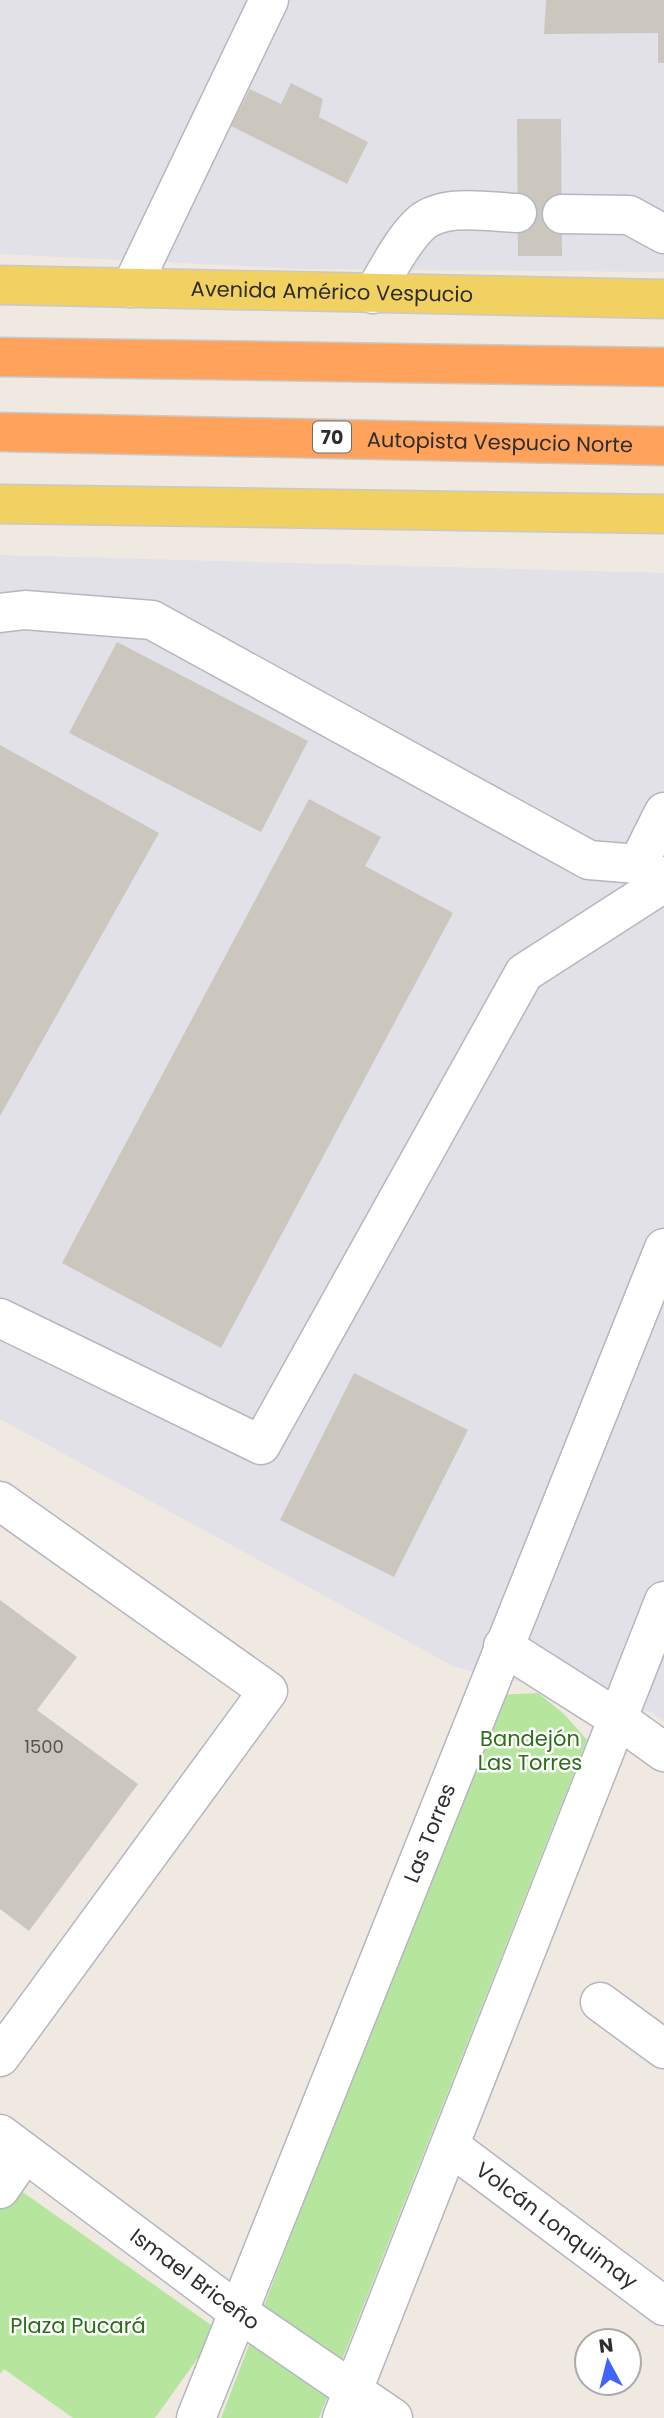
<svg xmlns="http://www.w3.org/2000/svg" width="664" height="2418" font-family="Poppins,sans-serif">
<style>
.industrial{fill:#e3e1e8}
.green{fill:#b6e59e}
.building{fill:#cbc7bf}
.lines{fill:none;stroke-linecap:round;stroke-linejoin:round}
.minor-casing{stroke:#b4b7c1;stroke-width:41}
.major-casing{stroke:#c9c9c9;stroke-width:41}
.highway-casing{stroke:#c9c9c9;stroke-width:41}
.minor{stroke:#fff;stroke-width:38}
.major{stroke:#f2d163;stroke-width:38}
.highway{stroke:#ffa35c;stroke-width:38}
.labels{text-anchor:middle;stroke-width:5;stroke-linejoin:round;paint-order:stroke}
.number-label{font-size:18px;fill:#555452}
.shield{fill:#fff;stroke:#6d6d6d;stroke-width:2}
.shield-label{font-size:19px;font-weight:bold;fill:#2e2e2e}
.street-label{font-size:21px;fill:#2e2e2e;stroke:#fff}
.park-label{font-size:21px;fill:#2c6e1b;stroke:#fff}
</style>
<rect width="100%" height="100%" fill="#efe9e1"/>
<!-- industrial -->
<path class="industrial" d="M0,0H664V272L300,269L0,254Z
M0,555L664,573V1722L651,1712L455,1667L0,1419Z"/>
<!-- green -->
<path class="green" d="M538,1693L564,1714L587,1740L319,2418H221L498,1695Z
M0,2176L218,2330L155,2418H73L4,2369L0,2374Z"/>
<!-- building -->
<path class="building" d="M546,0H664V63H658V33L544,34Z
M291,83L323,99L319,117L368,142L347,184L231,126L250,89L281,104Z
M517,119H561L562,256H518Z
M117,642L308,741L261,832L69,733Z
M0,745L159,833L0,1116Z
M309,799L381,837L365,866L453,913L221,1348L62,1263Z
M354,1373L468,1430L394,1577L280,1520Z
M0,1600L77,1657L37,1710L138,1784L29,1931L0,1909Z"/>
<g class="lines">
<defs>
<g id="minor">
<path d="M562,214L629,215L664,234"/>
<path d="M131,288L269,0"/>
<path d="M373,294C387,272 400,244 418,226C441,202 488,212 517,213"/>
<path d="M0,613L25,610L152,620L589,860L638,864L664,812"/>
<path d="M0,1318L261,1445L524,973L659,886L664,876"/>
<path d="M0,1501L268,1691L0,2057"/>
<path d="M503,1646L618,1719L664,1752"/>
<path d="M600,2002L664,2049"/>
<path id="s1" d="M0,2134L238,2312L393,2418"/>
<path id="s2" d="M450,2146L664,2306"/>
<path d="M0,2189L25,2153"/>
<path id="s3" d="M196,2418L664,1248"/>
<path d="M342,2418L664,1601"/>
</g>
<g id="major">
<path id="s4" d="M0,285L664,299"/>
<path d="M0,504L664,514"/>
</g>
<g id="highway">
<path d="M0,357L664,367"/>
<path id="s5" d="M0,432L664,446"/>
</g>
</defs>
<!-- minor casing -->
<use href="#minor" class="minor-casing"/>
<!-- major casing -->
<use href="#major" class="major-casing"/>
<!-- highway casing -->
<use href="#highway" class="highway-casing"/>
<!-- minor -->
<use href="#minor" class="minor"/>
<!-- major -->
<use href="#major" class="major"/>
<!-- highway -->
<use href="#highway" class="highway"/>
</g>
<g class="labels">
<!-- number labels -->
<g class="number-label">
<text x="44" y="1753">1500</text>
</g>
<!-- shield labels -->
<rect class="shield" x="313" y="421.5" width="38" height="31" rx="5"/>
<g class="shield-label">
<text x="332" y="444">70</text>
</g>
<!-- street labels -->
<g class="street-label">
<text dy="7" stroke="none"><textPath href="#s4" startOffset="332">Avenida Américo Vespucio</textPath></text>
<text dy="7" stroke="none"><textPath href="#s5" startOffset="500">Autopista Vespucio Norte</textPath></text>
<text dy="7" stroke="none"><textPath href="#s3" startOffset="630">Las Torres</textPath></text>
<text dy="7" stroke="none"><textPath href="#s2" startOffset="133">Volcán Lonquimay</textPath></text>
<text dy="7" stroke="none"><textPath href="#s1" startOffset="243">Ismael Briceño</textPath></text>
</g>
<!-- park labels -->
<g class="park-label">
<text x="530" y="1746">Bandejón<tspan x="530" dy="24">Las Torres</tspan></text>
<text x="78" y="2333">Plaza Pucará</text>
</g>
</g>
<!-- north arrow -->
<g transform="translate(608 2362) rotate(353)"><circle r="33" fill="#ffffff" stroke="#ababab" stroke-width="2"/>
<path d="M0-5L12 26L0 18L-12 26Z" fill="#4264fb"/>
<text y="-10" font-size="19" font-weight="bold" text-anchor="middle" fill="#2e2e2e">N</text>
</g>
</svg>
